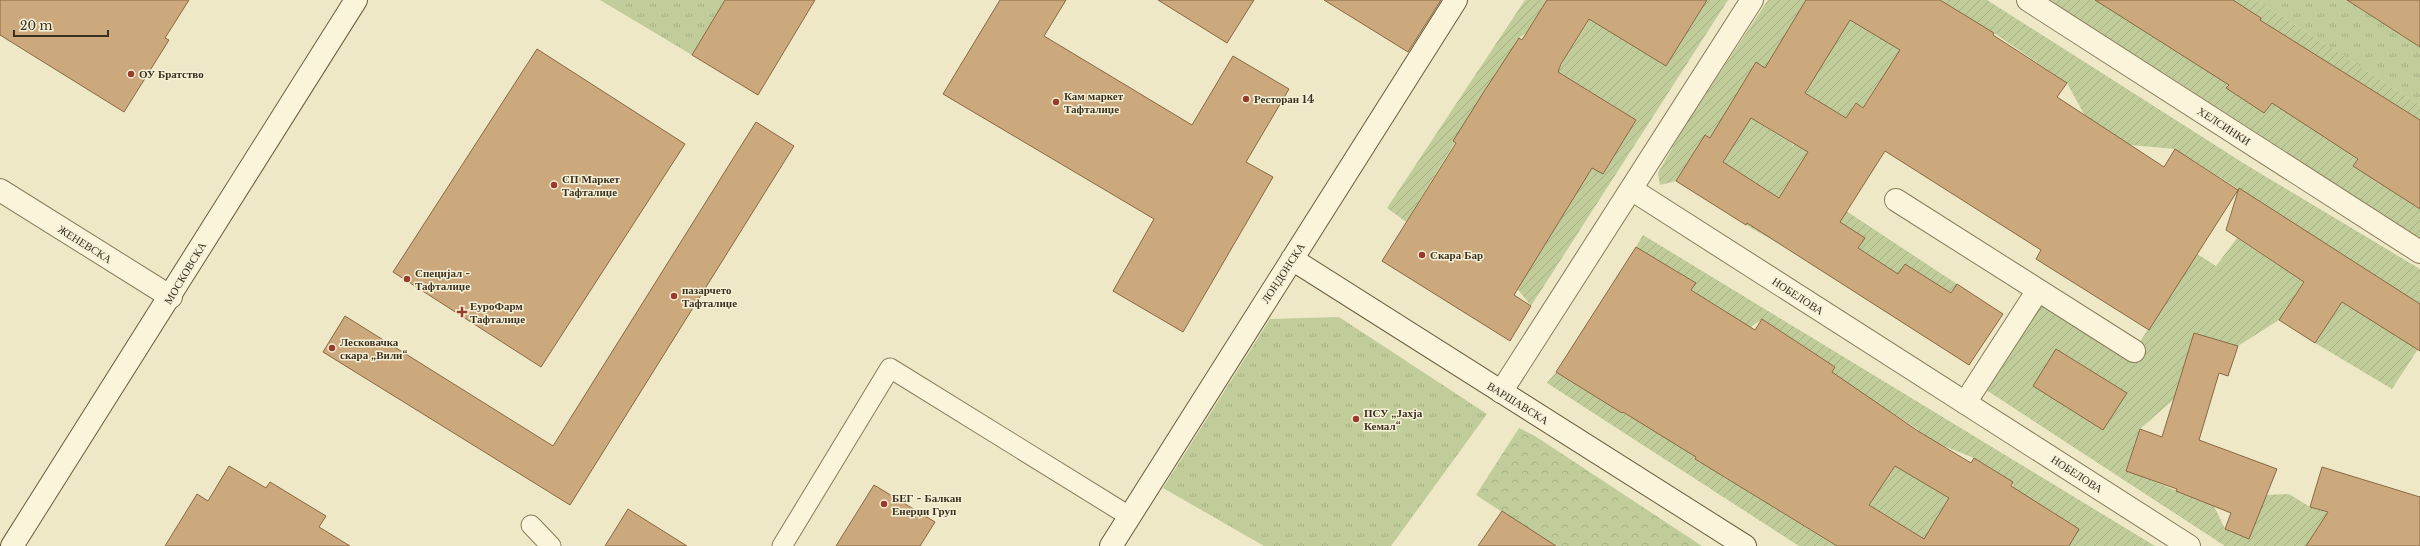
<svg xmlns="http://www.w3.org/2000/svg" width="2420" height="546" font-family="'Libre Baskerville',serif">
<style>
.grass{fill:url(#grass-tufts)}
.park{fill:url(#park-crowns)}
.garden{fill:url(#garden-furrows);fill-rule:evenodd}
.building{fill:#cca97d;stroke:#896842;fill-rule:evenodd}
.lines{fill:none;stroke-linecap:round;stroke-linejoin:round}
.lane-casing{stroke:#8a7b5c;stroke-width:21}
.street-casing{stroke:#8a7b5c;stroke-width:24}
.secondary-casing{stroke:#6c5c3f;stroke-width:24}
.lane{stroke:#f9f4da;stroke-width:19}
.street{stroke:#f9f4da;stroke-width:22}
.secondary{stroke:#f9f4da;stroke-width:22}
.poi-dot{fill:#993b2c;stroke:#f6f1d6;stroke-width:1.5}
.labels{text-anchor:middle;stroke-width:3;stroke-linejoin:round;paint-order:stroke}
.poi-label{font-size:11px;font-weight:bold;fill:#3a3020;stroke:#f6f1d6;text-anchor:start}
.street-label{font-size:11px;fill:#3a3020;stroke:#f6f1d6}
</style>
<defs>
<pattern id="grass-tufts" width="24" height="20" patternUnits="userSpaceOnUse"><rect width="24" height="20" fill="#c0cd9a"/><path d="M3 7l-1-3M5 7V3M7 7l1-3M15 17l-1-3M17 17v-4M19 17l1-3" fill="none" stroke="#a6b084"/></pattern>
<pattern id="park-crowns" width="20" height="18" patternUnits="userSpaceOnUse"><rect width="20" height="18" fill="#c0cd9a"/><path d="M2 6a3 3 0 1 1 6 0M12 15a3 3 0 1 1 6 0" fill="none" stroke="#a6b084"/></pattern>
<pattern id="garden-furrows" width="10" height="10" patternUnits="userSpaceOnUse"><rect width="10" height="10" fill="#c0cd9a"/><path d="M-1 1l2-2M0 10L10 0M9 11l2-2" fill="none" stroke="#a6b084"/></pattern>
</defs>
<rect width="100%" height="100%" fill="#eee8c6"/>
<!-- grass -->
<path class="grass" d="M600,0H725L692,55Z
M2256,0H2347L2420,47V105Z
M1339,317L1487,414L1391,546H1264L1163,488L1270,319Z"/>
<!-- park -->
<path class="park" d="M1519,428L1535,436L1702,546H1554L1476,495Z"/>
<!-- garden -->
<path class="garden" d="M1525,0H1547L1526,33L1519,38L1406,222L1387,208Z
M1647,0L1623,40L1666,66L1707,0H1728L1531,306L1509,278L1535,261L1576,194L1533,120L1565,58L1597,8ZM1579,85L1636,120L1603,174L1554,144Z
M1768,0H1897L1938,118L1880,81L1863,108L1855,103L1840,127L1812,145L1793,176L1957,284L1951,293L1905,264L1878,305L1851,290L1872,257L1858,248L1864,238L1822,210L1783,246L1746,225L1767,190L1723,162L1730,150L1706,135L1676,181L1660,185L1658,173L1684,127ZM1756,63L1819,101L1792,148L1793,144L1730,105Z
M1940,0H1987L2248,166L2420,269V346L2392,389L2315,343L2342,302L2400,291L2328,245L2279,320L2238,346L2194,333L2174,399L2140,429L2126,470L2214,506L2225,529L2249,538L2266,495L2289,494L2310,507L2373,527L2306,546H2225L1977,384L2038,290L2134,351L2186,271L2191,250L2216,266L2237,238L2281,267L2305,231L2175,149L2130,145L2085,116L2067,83L1994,33ZM2056,349L2126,393L2103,430L2033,386Z
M2049,0H2141L2130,22L2201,67L2234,60L2261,18L2233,0H2192H2256L2275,12L2420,105V120L2394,104L2353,166L2420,209V238ZM2251,50L2272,102L2264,113L2226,88Z
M1643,235L2155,546H2069L2079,529L2035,501L2014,504L2013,482L1974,458L1939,444L1949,498L1935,546L1886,516L1879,515L1705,442L1695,459L1836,546H1799L1547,383L1556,372L1632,418L1883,484L1919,430L1831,374L1835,367L1762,319L1743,333L1722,320L1727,312L1691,290L1696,283L1636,247Z"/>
<!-- building -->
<path class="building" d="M0,0H189L165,38L169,40L124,112L0,35Z
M725,0H815L758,95L692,55Z
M1000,0H1066L1044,36L1192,125L1233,56L1289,89L1246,162L1273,177L1183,332L1113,291L1154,219L943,94Z
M1158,0H1254L1227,43Z
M1324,0H1441L1408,52Z
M1547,0H1707L1666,66L1589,19L1561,64L1558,72L1636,120L1603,174L1592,168L1514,295L1531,306L1510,341L1382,261L1456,143L1453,141L1485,90L1519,38L1522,40Z
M1806,0H1940L1994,33L1993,35L2067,83L2057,97L2164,167L2175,149L2238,190L2149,330L2036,259L2041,250L1885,151L1840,222L1865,238L1858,248L1898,274L1905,264L1951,293L1957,284L2003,314L1969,365L1747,223L1746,225L1676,181L1705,135L1710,138L1756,62L1765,68ZM1850,20L1900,50L1863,108L1856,103L1846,118L1805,93ZM1751,118L1808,152L1779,198L1723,162Z
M2095,0H2233L2261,18L2260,20L2420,120V209L2353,166L2358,159L2272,103L2264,113L2226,88L2229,85Z
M2347,0H2420V47Z
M537,49L685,144L541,367L393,272Z
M756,122L794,146L570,505L323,352L345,316L553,446Z
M2239,188L2420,304V351L2342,302L2315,343L2279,320L2304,282L2226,230Z
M1636,247L1696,283L1691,290L1755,330L1762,319L1835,367L1832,372L1918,431L1971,463L1974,458L2013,482L2011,486L2079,529L2069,546H1837L1695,459L1696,457L1623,412L1622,413L1556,372ZM1895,466L1949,498L1924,539L1869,505Z
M2194,333L2238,346L2228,376L2219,373L2199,440L2277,469L2249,539L2225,529L2231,513L2176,491L2177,489L2126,471L2140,429L2162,437Z
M2056,349L2127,393L2103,430L2033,386Z
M229,466L266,488L270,482L326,516L319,527L350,546H165L197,494L208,501Z
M2322,467L2420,497V546H2306L2328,512L2310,507Z
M874,485L935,522L920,546H836Z
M628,509L687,546H605Z
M1502,511L1556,546H1478Z"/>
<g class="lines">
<defs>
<path id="lane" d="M531,525L551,546
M782,546L890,368L1129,516"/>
<path id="street" d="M2028,0L2420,252
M1631,189L2189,546
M0,190L171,297
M1896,200L2134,351
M1501,392L1752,0
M1965,403L2038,290"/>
<path id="secondary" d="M1292,259L1745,546
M12,546L356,0
M1111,546L1456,0"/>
</defs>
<!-- lane casing -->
<use href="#lane" class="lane-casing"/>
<!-- street casing -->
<use href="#street" class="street-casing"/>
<!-- secondary casing -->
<use href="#secondary" class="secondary-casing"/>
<!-- lane -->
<use href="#lane" class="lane"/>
<!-- street -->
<use href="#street" class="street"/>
<!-- secondary -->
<use href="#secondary" class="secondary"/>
</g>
<!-- markers -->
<g class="poi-dot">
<circle cx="131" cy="74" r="4"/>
<circle cx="1246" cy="99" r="4"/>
<circle cx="1056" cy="102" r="4"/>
<circle cx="554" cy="185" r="4"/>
<circle cx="1422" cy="255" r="4"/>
<circle cx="407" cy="279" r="4"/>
<circle cx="674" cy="296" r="4"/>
<path d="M460 306h4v4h4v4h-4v4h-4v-4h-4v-4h4z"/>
<circle cx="332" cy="348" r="4"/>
<circle cx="1356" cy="419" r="4"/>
<circle cx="884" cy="504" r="4"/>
</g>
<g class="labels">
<!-- poi labels -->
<g class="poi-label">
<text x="139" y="78">ОУ Братство</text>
<text x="1064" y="100">Кам маркет<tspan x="1064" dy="13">Тафталиџе</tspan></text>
<text x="1254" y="103">Ресторан 14</text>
<text x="562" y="183">СП Маркет<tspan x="562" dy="13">Тафталиџе</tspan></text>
<text x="1430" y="259">Скара Бар</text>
<text x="415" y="277">Специјал -<tspan x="415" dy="13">Тафталиџе</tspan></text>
<text x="682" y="294">пазарчето<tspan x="682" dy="13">Тафталиџе</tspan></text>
<text x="470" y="310">ЕуроФарм<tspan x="470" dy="13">Тафталиџе</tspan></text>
<text x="340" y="346">Лесковачка<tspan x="340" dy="13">скара „Вили“</tspan></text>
<text x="1364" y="417">ПСУ „Јахја<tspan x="1364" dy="13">Кемал“</tspan></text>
<text x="892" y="502">БЕГ - Балкан<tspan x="892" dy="13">Енерџи Груп</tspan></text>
</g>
<!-- street labels -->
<g class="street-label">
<text transform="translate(2224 126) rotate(33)" y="4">ХЕЛСИНКИ</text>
<text transform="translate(85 244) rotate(32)" y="4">ЖЕНЕВСКА</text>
<text transform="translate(185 273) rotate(-59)" y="4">МОСКОВСКА</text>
<text transform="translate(1283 273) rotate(-57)" y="4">ЛОНДОНСКА</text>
<text transform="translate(1798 296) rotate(33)" y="4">НОБЕЛОВА</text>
<text transform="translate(1518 403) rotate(32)" y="4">ВАРШАВСКА</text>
<text transform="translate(2077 474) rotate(33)" y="4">НОБЕЛОВА</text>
</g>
</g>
<!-- scale -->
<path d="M14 30v6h94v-6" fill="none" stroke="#3a3020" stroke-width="2"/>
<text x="20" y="30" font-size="12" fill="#3a3020" stroke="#f6f1d6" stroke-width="3" paint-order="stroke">20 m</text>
</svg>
